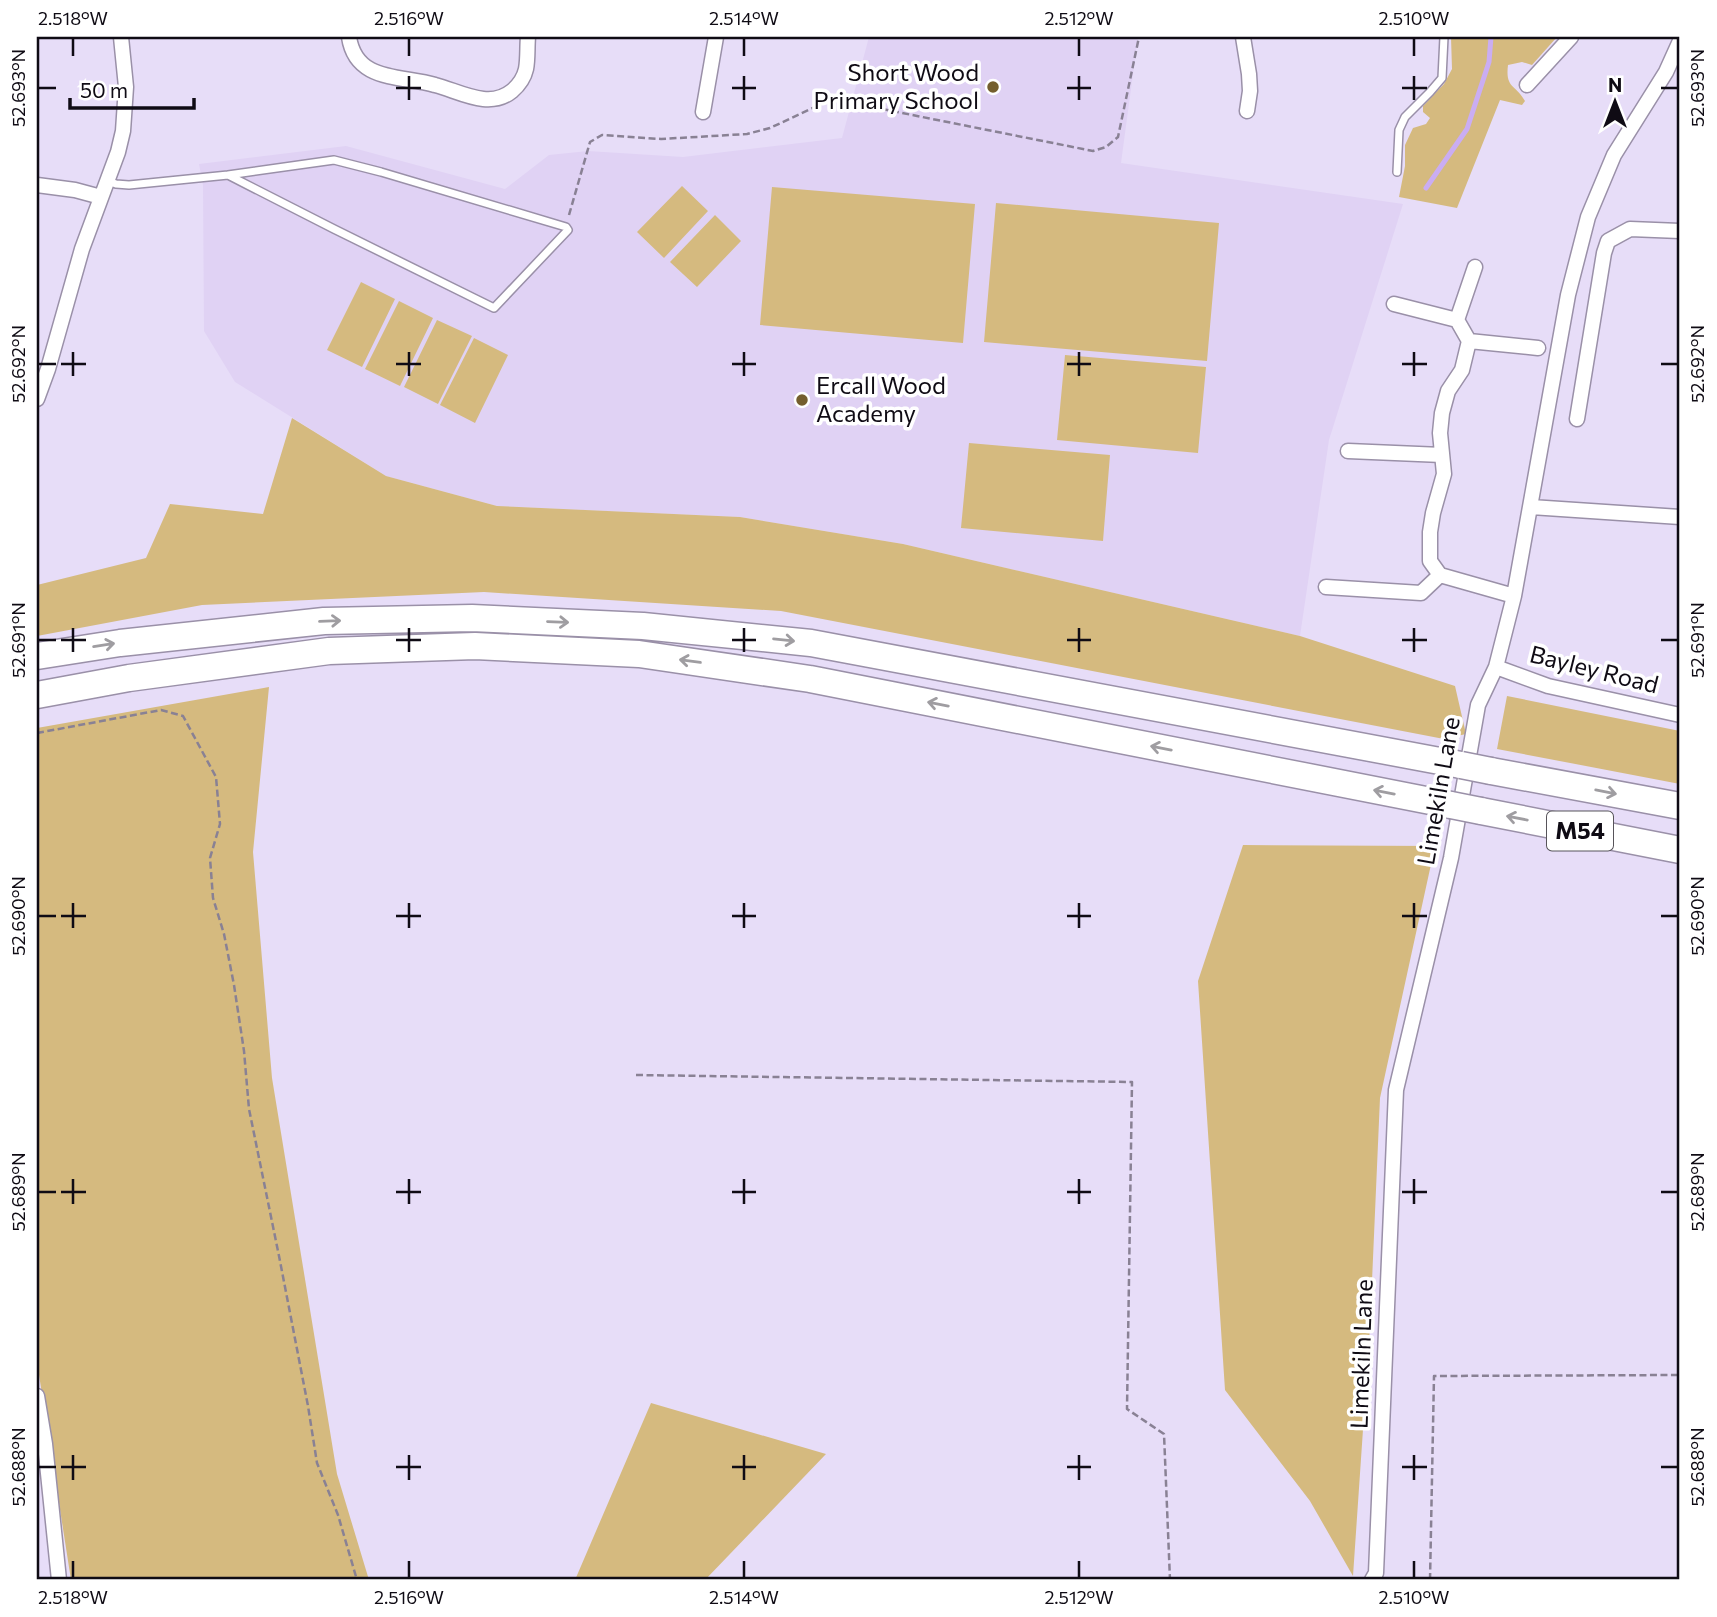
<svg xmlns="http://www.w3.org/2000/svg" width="1717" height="1617" font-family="Commissioner,sans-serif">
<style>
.built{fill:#e0d2f4}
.green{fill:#d5ba7f}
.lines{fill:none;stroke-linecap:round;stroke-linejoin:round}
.stream{stroke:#caadf2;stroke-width:5}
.service-casing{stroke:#9a90a8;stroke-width:10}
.minor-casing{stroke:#9a90a8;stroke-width:17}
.motorway-casing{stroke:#9a90a8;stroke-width:29}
.path{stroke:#898194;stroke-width:2.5;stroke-dasharray:7 3.5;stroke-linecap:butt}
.service{stroke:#fff;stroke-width:7}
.minor{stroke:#fff;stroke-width:14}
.motorway{stroke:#fff;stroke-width:26}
.motorway-bridge-casing{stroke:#9a90a8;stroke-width:29;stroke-linecap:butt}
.motorway-bridge{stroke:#fff;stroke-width:26}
.oneway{stroke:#9f9da1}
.ticks{fill:none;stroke:#0f0b14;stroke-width:2.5}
.poi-dot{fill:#745e2e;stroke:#fff;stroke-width:2.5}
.labels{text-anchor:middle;stroke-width:7;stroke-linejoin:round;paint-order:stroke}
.shield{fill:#fff;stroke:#57545a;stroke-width:2}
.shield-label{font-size:23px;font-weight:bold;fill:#0f0b14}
.poi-label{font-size:24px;fill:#0f0b14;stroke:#fff;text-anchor:end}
.street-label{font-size:24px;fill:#0f0b14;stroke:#fff}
.neatline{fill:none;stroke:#0f0b14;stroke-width:2.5}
.ticks-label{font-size:18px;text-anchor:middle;fill:#0f0b14}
</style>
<rect width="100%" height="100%" fill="#e7ddf8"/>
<!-- built -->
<path class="built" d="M869,37H1138L1121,163L1403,204L1329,440L1300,636L903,544L740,517L497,506L386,476L235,382L204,331L203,185L199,164L346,146L505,189L549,155L588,151L683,157L842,138Z"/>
<!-- green -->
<path class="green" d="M1451,37H1557L1532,65L1522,62L1508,65C1505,89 1516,84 1525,101L1522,105L1500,100L1457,208L1399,197L1405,166V145L1413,128L1426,124L1430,118L1423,112V106L1444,84L1452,69Z
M682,186L708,211L664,258L637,232Z
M772,187L975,204L963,343L760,325Z
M996,203L1219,223L1207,361L984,342Z
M715,215L741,241L697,287L670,262Z
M361,282L395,299L362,367L327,350Z
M399,301L433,318L400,386L365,369Z
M437,320L472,336L438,404L404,387Z
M474,338L508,355L475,423L440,405Z
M1065,355L1206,367L1198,453L1057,440Z
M292,418L386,476L497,506L740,517L903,544L1300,636L1455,686L1466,734L1444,739L781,611L484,592L202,605L37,636V585L146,558L170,504L263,514Z
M969,443L1110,455L1103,541L961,528Z
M269,687L253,852L272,1078L337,1474L369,1580H71L37,1362V728Z
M1507,696L1680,731V784L1497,749Z
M1243,845L1435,846L1380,1098L1370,1327L1353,1576L1310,1501L1225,1390L1198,981Z
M651,1403L826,1454L705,1580H575Z"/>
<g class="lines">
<!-- stream -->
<path class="stream" d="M1426,188L1467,129L1489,62L1491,37"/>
<defs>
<path id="service" d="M334,160L381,172L566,227L568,230L494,308L334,229L228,175Z
M1397,172L1399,130L1405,117L1430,92L1442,78L1444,37
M108,181L116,184L129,185L228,175"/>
<path id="minor" d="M349,37C356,83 402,75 435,85C459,91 489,110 512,91C519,85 524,78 526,69C528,59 527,47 528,37
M1243,37L1249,74L1250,91L1247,111
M1527,85L1571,37
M703,112L716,37
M37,185L75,190L101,197
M1475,267L1457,320L1469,341L1462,370L1448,391L1442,413L1440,433L1444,474L1433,513L1430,532V561L1440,575L1514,596
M1394,304L1457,320
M1469,341L1538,348
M37,399L48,369L82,249L118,152L123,131L126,87L121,37
M1577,419L1604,253L1608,241L1630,229L1680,231
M1348,451L1442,455
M1531,507L1680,517
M1326,587L1421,593L1440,575
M1496,667L1548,686L1680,715
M37,1396L45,1444L59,1580
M1372,1580L1376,1573L1396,1090L1451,858L1478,705L1496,667L1514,596L1568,295L1588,217L1614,155L1666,72L1680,41"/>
<path id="motorway" d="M37,656L120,643L324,621L472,618L643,626L811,643L1461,765
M37,695L129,678L329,651L475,646L639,654L810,679L1451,805
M1491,771L1680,806
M1481,811L1680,850"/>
</defs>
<!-- service casing -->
<use href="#service" class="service-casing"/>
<!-- minor casing -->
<use href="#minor" class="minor-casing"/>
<!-- motorway casing -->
<use href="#motorway" class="motorway-casing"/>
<!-- path -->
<path class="path" d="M569,215L590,142L602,135L661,139L747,134L770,128L832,99L1093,151L1106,147L1118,137L1139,37
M37,733L161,710L183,716L216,777L220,824L210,858L213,898L224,934L234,985L244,1051L249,1109L279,1256L308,1406L317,1463L338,1515L357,1580
M636,1075L1132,1082L1127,1409L1164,1434L1170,1580
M1430,1580L1434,1376L1680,1375"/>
<!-- service -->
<use href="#service" class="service"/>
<!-- minor -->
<use href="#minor" class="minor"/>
<!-- motorway -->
<use href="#motorway" class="motorway"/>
<defs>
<path id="motorway-bridge" d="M1461,765L1491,771
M1451,805L1481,811"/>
</defs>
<!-- motorway-bridge casing -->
<use href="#motorway-bridge" class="motorway-bridge-casing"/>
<!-- motorway-bridge -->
<use href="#motorway-bridge" class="motorway-bridge"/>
</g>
<!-- one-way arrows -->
<defs><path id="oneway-shaft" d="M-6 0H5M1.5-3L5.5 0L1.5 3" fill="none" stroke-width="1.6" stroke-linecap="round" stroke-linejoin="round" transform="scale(1.75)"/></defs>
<g class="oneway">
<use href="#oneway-shaft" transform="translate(330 621) rotate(-2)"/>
<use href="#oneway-shaft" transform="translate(558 622) rotate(2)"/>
<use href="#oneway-shaft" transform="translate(784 640) rotate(6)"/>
<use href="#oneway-shaft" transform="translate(104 645) rotate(-9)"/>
<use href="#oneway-shaft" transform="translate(690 661) rotate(-172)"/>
<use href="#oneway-shaft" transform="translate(938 704) rotate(-169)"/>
<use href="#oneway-shaft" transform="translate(1161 748) rotate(-169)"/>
<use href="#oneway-shaft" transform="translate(1384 792) rotate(-169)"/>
<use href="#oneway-shaft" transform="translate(1606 792) rotate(11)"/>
<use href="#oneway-shaft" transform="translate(1517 818) rotate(-169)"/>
</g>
<!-- ticks -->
<path class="ticks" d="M73,38V56M409,38V56M744,38V56M1079,38V56M1414,38V56M409,76V100M744,76V100M1079,76V100M1414,76V100M38,88H56M396,88H421M732,88H756M1067,88H1091M1402,88H1427M1661,88H1678M73,352V376M409,352V376M744,352V376M1079,352V376M1414,352V376M38,364H56M61,364H86M396,364H421M732,364H756M1067,364H1091M1402,364H1427M1661,364H1678M73,628V652M409,628V652M744,628V652M1079,628V652M1414,628V652M38,640H56M61,640H86M396,640H421M732,640H756M1067,640H1091M1402,640H1427M1661,640H1678M73,903V928M409,903V928M744,903V928M1079,903V928M1414,903V928M38,916H56M61,916H86M396,916H421M732,916H756M1067,916H1091M1402,916H1427M1661,916H1678M73,1179V1204M409,1179V1204M744,1179V1204M1079,1179V1204M1414,1179V1204M38,1192H56M61,1192H86M396,1192H421M732,1192H756M1067,1192H1091M1402,1192H1427M1661,1192H1678M73,1455V1480M409,1455V1480M744,1455V1480M1079,1455V1480M1414,1455V1480M38,1467H56M61,1467H86M396,1467H421M732,1467H756M1067,1467H1091M1402,1467H1427M1661,1467H1678M73,1561V1578M409,1561V1578M744,1561V1578M1079,1561V1578M1414,1561V1578"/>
<!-- markers -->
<g class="poi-dot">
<circle cx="993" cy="87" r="7"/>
<circle cx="802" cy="400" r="7"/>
</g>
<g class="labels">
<!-- shield labels -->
<rect class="shield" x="1547" y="811.5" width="66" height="39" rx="5"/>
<g class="shield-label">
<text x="1580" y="839">M54</text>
</g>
<!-- poi labels -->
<g class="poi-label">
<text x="979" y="81">Short Wood<tspan x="979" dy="28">Primary School</tspan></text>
<text x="816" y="394" text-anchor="start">Ercall Wood<tspan x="816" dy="28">Academy</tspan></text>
</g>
<!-- street labels -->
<g class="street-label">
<text transform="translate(1594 670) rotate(14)" y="8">Bayley Road</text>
<text transform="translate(1439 791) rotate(-80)" y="8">Limekiln Lane</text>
<text transform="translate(1362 1354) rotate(-88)" y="8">Limekiln Lane</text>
</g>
</g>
<!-- border -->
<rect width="1717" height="1617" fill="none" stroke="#ffffff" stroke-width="77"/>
<!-- north arrow -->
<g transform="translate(1615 102)" stroke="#ffffff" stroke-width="5" paint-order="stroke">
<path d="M0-5L12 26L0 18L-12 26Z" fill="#0f0b14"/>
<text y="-10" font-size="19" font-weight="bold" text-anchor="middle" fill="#0f0b14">N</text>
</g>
<!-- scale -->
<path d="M70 98v10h124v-10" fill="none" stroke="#0f0b14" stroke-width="3.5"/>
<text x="80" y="98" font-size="21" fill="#0f0b14" stroke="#ffffff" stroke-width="5" paint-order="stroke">50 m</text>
<rect x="38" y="38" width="1640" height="1540" class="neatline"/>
<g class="ticks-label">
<text x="73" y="25">2.518°W</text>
<text x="409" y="25">2.516°W</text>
<text x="744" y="25">2.514°W</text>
<text x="1079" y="25">2.512°W</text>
<text x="1414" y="25">2.510°W</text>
<text transform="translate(19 88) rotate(-90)" y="6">52.693°N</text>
<text transform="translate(1698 88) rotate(-90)" y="6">52.693°N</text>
<text transform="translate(19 364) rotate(-90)" y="6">52.692°N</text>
<text transform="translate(1698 364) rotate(-90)" y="6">52.692°N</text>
<text transform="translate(19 640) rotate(-90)" y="6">52.691°N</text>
<text transform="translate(1698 640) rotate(-90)" y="6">52.691°N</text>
<text transform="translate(19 916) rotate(-90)" y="6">52.690°N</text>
<text transform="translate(1698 916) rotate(-90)" y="6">52.690°N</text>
<text transform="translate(19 1192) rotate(-90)" y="6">52.689°N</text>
<text transform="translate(1698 1192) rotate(-90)" y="6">52.689°N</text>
<text transform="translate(19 1467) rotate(-90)" y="6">52.688°N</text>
<text transform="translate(1698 1467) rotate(-90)" y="6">52.688°N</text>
<text x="73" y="1604">2.518°W</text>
<text x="409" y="1604">2.516°W</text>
<text x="744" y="1604">2.514°W</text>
<text x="1079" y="1604">2.512°W</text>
<text x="1414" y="1604">2.510°W</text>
</g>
</svg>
